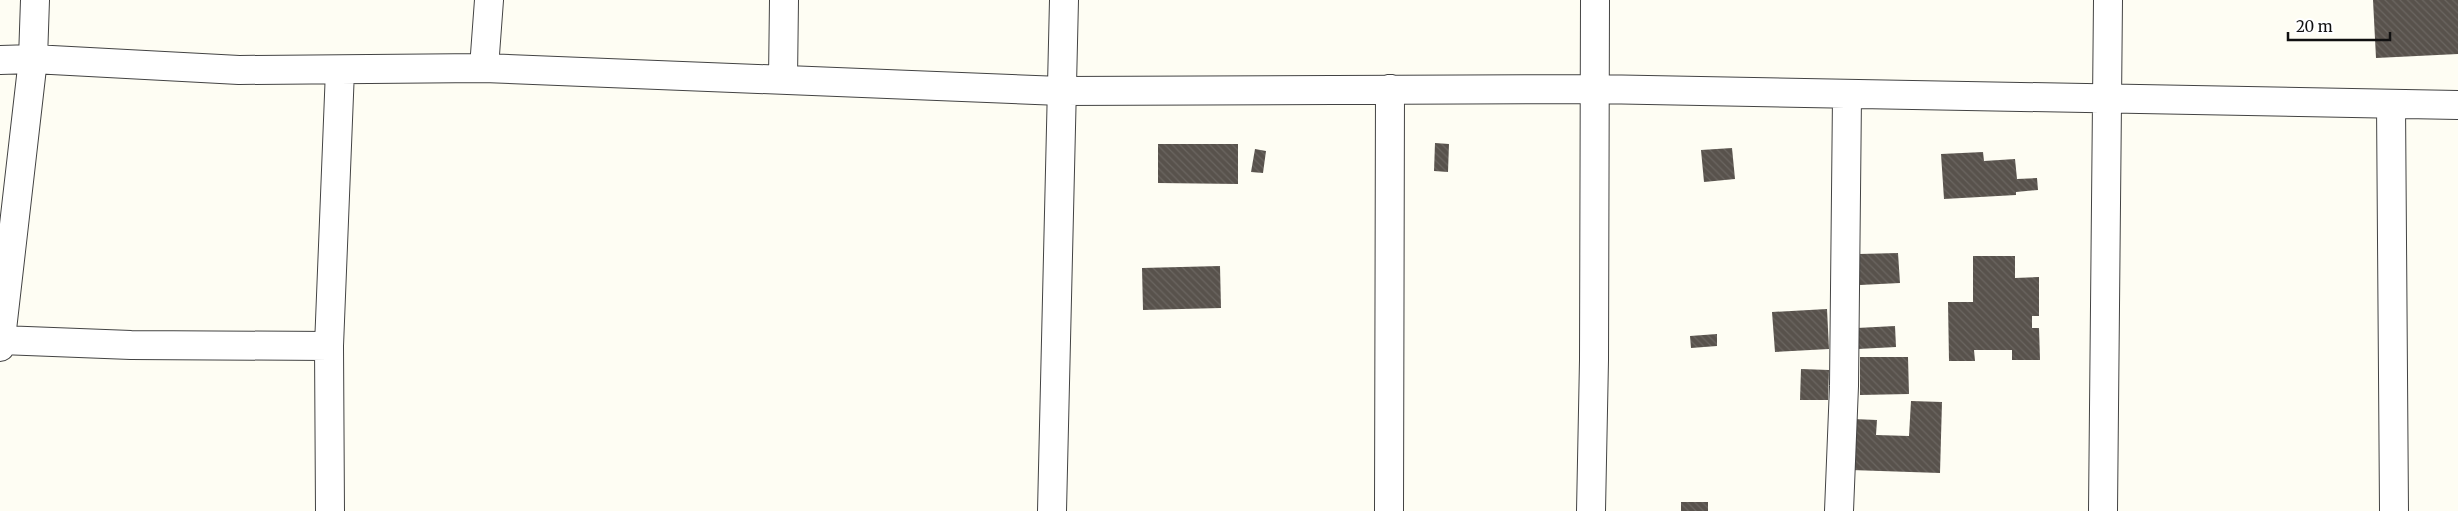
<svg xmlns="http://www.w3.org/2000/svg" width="2458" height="511" font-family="Merriweather,serif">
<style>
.building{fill:url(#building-back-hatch)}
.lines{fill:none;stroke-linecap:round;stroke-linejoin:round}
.minor-casing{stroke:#434343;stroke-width:30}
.minor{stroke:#fff;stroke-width:28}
</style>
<defs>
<pattern id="building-back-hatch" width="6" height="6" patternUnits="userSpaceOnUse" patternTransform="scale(1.25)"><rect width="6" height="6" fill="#58524c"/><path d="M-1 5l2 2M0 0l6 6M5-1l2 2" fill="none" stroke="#6b6661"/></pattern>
</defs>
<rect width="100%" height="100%" fill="#fefdf3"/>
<!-- building -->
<path class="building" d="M2373,0H2458V54L2376,58Z
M1435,143L1449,144L1448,172L1434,171Z
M1158,144H1238V184L1158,183Z
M1732,148L1735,179L1704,182L1701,150Z
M1255,149L1266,151L1263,173L1251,172Z
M1983,152L1984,161L2015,159L2017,179L2037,178L2038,190L2016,192V195L1944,199L1941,154Z
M1898,253L1900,283L1860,285L1859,254Z
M1973,256H2015V278L2039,277V316H2032V328H2039L2040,360H2012V350H1974L1975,361H1949L1948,302H1973Z
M1220,266L1221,308L1143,310L1142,268Z
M1827,309L1829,349L1775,352L1772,312Z
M1895,326L1896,347L1858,349L1857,328Z
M1717,334V346L1691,348L1690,336Z
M1860,357H1908L1909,394L1860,395Z
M1801,369L1829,370L1828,400H1800Z
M1911,401L1942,402L1940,473L1851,470L1853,419L1877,420L1876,435L1909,436Z
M1681,502H1708V511H1681Z"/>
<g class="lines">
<defs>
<path id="minor" d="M0,60L33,59L239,70L484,68L1061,91L1595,89L2458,105
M484,68L489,0
M783,79L784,0
M2391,104L2394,511
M1,340L131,345L329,346
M0,347L33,59L35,0
M330,511L329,346L340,70
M1052,511L1064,0
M1389,511L1390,89
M1591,511L1594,360L1595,0
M1839,511L1844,386L1847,96
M2103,511L2108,0"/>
</defs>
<!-- minor casing -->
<use href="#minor" class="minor-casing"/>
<!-- minor -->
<use href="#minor" class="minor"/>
</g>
<!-- scale -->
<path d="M2288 32v8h102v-8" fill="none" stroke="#101010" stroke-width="2.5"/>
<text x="2296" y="32" font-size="15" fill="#101010" stroke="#ffffff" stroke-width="4" paint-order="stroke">20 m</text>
</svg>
